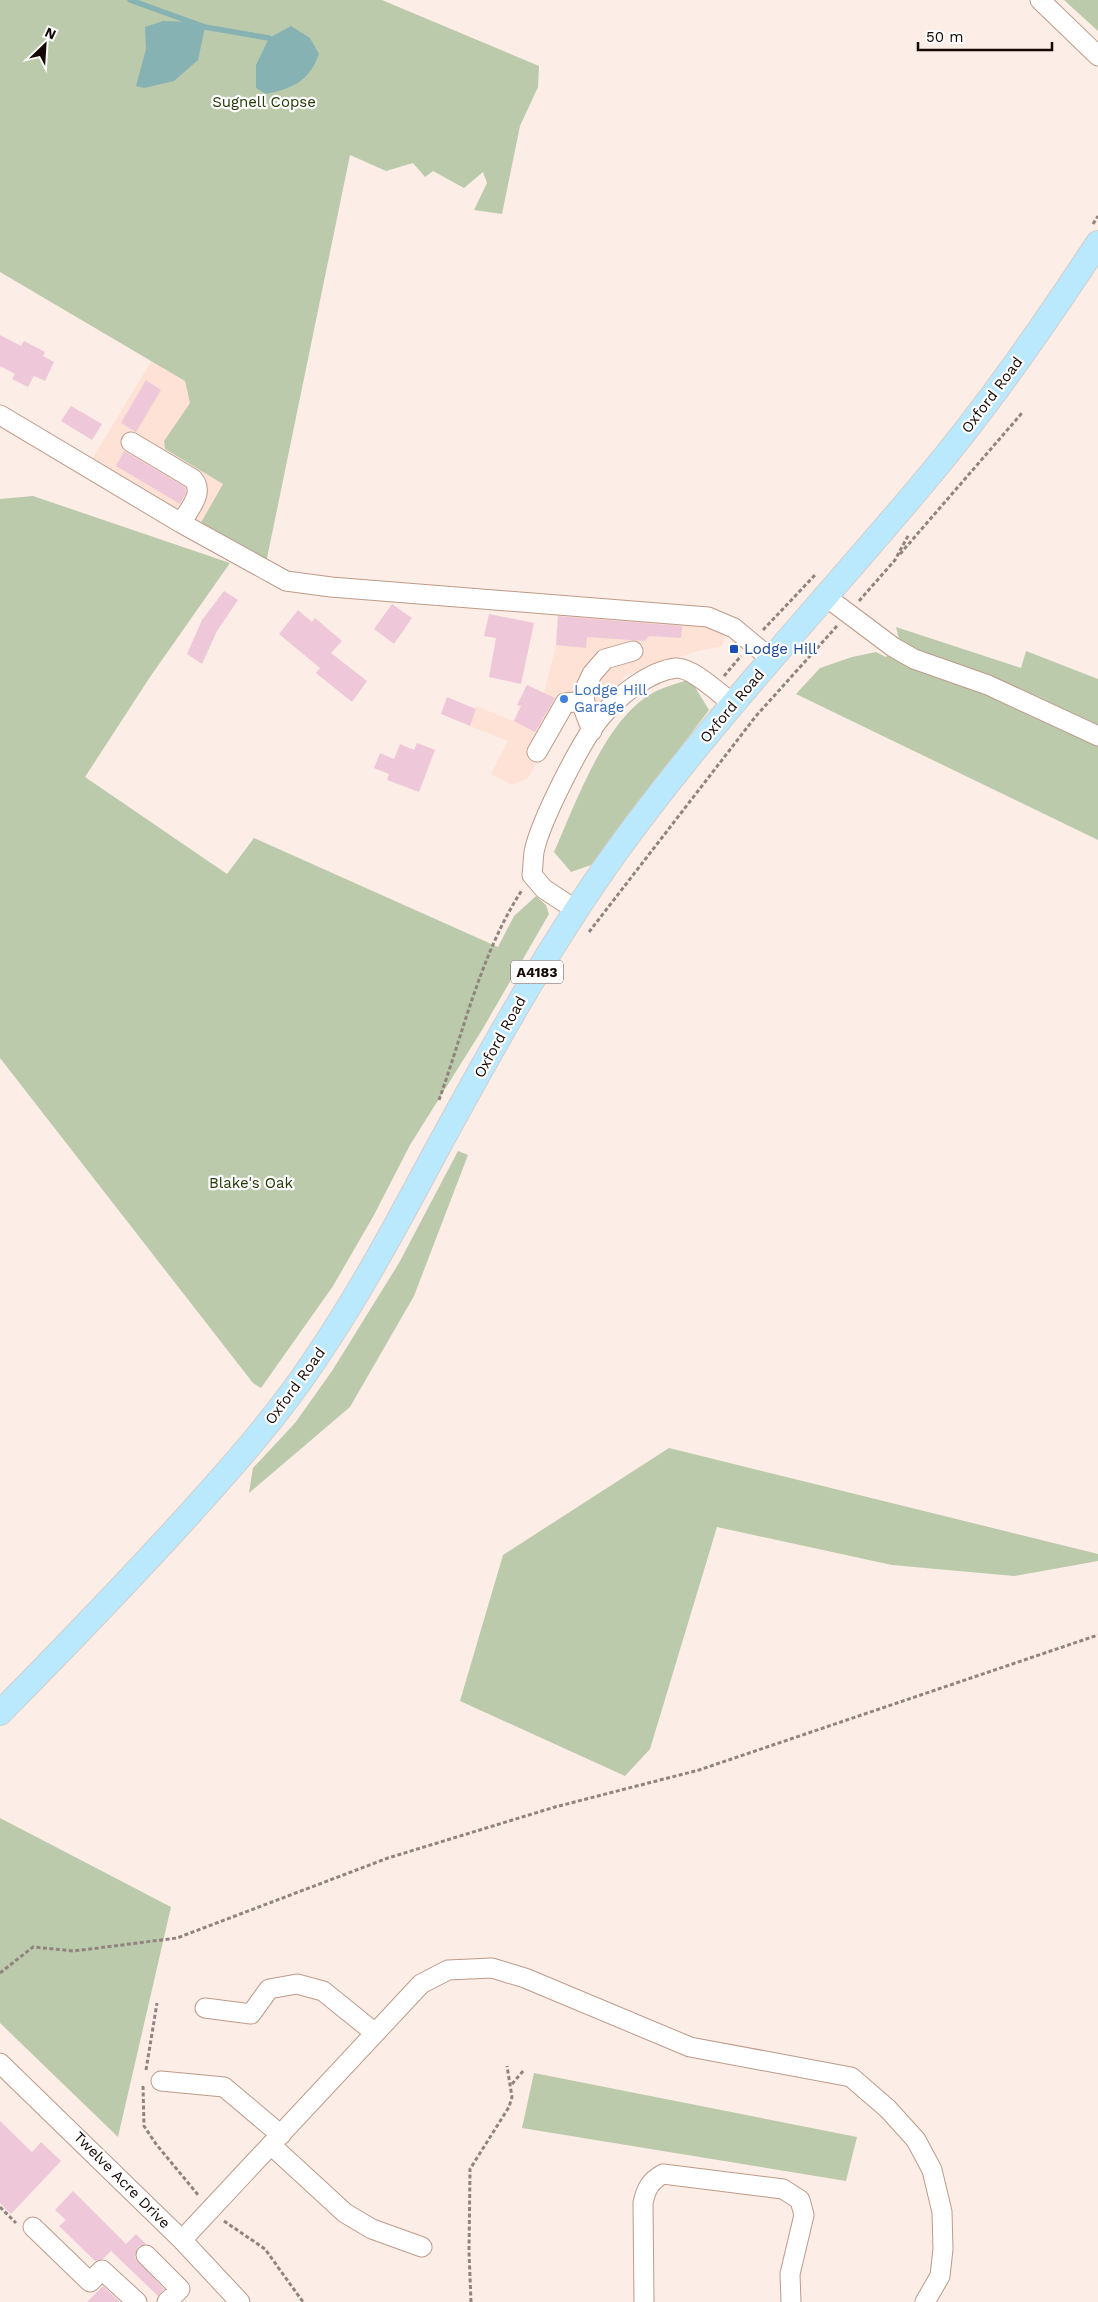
<svg xmlns="http://www.w3.org/2000/svg" width="1098" height="2302" font-family="'Work Sans',sans-serif">
<style>
.built{fill:#fde2d5}
.green{fill:#bbcaab}
.water{fill:#87b2b4}
.lines{fill:none;stroke-linecap:round;stroke-linejoin:round}
.stream{stroke:#87b2b4;stroke-width:5.5}
.building{fill:#eec8d9}
.minor-casing{stroke:#bd9a8a;stroke-width:21}
.major-casing{stroke:#d0cecd;stroke-width:26}
.path{stroke:#91847e;stroke-width:3;stroke-dasharray:4 2.5;stroke-linecap:butt}
.minor{stroke:#fff;stroke-width:19}
.major{stroke:#bae9fd;stroke-width:24}
.transit-dot{fill:#1a4fb4;stroke:#fdfdfd;stroke-width:2}
.shop-dot{fill:#3f7fe0;stroke:#fdfdfd;stroke-width:2}
.labels{text-anchor:middle;stroke-width:4.5;stroke-linejoin:round;paint-order:stroke}
.shield{fill:#fdfdfd;stroke:#5b524f;stroke-width:1}
.shield-label{font-size:14px;font-weight:bold;fill:#150905}
.park-label{font-size:15px;fill:#283a08;stroke:#fdfdfd}
.street-label{font-size:15px;fill:#150905;stroke:#fdfdfd}
.transit-label{font-size:15px;fill:#164399;stroke:#fdfdfd;text-anchor:start}
.shop-label{font-size:15px;fill:#366cbe;stroke:#fdfdfd;text-anchor:start}
</style>
<rect width="100%" height="100%" fill="#fcede6"/>
<!-- built -->
<path class="built" d="M152,360L185,381L190,403L164,441L165,449L223,484L199,526L91,461Z
M558,610L701,622L725,631L722,646L694,652L626,675L580,734L574,714L563,718L528,778L512,785L491,774L508,741L470,726L476,706L513,721L521,706L517,705L527,685L544,693L556,645Z"/>
<!-- green -->
<path class="green" d="M0,0H382L539,66L538,87L520,126L502,214L474,210L487,183L483,172L464,188L433,171L425,177L413,163L386,171L350,155L266,563L199,526L223,484L165,449L164,441L190,403L185,381L0,272Z
M1064,0H1098V31Z
M33,496L230,563L150,677L85,777L227,874L254,838L498,947L514,916L536,896L546,905L549,914L482,1030L410,1145L374,1215L333,1286L261,1388L253,1383L0,1058V499Z
M896,627L1021,668L1026,651L1098,679V840L796,694L820,668L852,657L876,652L886,657L899,639Z
M690,679L709,710L591,865L571,872L554,852C575,805 605,720 651,694C662,687 677,684 690,679Z
M458,1151L468,1155L414,1296L350,1407L249,1493L253,1468L295,1423L332,1371L399,1263Z
M669,1448L1098,1554V1561L1014,1576L892,1565L717,1527L650,1749L625,1776L460,1701L503,1555Z
M0,1818L171,1907L118,2137L0,2023Z
M534,2073L857,2137L846,2181L522,2128Z"/>
<!-- water -->
<path class="water" d="M163,21L194,22L205,27L198,60L174,81L144,88L136,86L146,49L145,27Z
M291,26L310,38L319,54C309,81 294,88 266,94L256,88V65L269,38Z"/>
<g class="lines">
<!-- stream -->
<path class="stream" d="M130,0L205,27L269,38"/>
</g>
<!-- building -->
<path class="building" d="M0,335L21,346L24,341L45,352L43,356L54,362L45,381L34,376L28,387L12,379L15,374L0,366Z
M146,380L161,390L136,432L121,423Z
M71,406L102,424L92,440L61,421Z
M124,451L185,487L186,493L180,504L116,466Z
M224,591L238,600L217,631L202,664L187,654L202,620Z
M392,604L412,618L394,644L374,629Z
M298,610L312,622L315,618L342,641L331,653L367,681L352,702L316,673L320,668L279,634Z
M489,614L534,623L521,684L489,677L496,638L484,636Z
M558,616L682,626L681,638L649,636L645,641L587,637L586,648L556,645Z
M527,685L555,698L535,732L514,721L521,706L517,705Z
M447,697L476,709L470,726L441,714Z
M417,743L435,750L419,792L387,780L389,774L374,768L380,753L394,759L400,744L414,750Z
M0,2121L32,2152L41,2142L61,2161L11,2214L0,2203Z
M73,2191L126,2244L136,2234L146,2244L138,2247L135,2257L164,2289L158,2296L111,2251L103,2259L95,2261L59,2226L66,2220L55,2210Z
M103,2286L120,2302H87Z"/>
<g class="lines">
<defs>
<path id="minor" d="M1040,0L1098,56
M0,415L181,523L286,581L331,587L708,617L734,628L771,659
M131,442L193,479C205,493 189,509 181,523
M825,596L893,647L914,659L988,685L1098,736
M592,731L584,710L585,689L592,674L605,659L633,651
M537,752L565,703L585,701
M576,910L544,889L532,875C533,868 533,860 534,852C540,822 581,741 601,717C617,697 649,671 676,668C692,667 720,694 733,704
M205,2008L251,2014L269,1989L297,1984L323,1991L375,2033
M0,2063L182,2240L240,2302
M161,2081L224,2087L281,2135
M271,2145L345,2213L372,2229L422,2247
M33,2227L90,2282L102,2270L137,2302
M182,2240L421,1984L448,1970L492,1968L525,1978L690,2047L851,2077L888,2109L916,2140L932,2170L942,2212L943,2249L940,2276L925,2302
M146,2255L180,2289L167,2302
M644,2302L643,2203C646,2189 650,2181 663,2174L783,2189L800,2200L804,2215L790,2274L791,2302"/>
<path id="major" d="M0,1713C63,1649 125,1585 185,1519C231,1468 276,1418 314,1361C359,1295 397,1224 435,1153C491,1050 548,947 616,852C710,722 821,605 924,482C988,406 1044,325 1098,243"/>
</defs>
<!-- minor casing -->
<use href="#minor" class="minor-casing"/>
<!-- major casing -->
<use href="#major" class="major-casing"/>
<!-- path -->
<path class="path" d="M1093,224L1098,216
M900,554L1022,413
M859,601L895,560L909,534
M763,630L815,575
M724,676L741,656
M589,932L756,716L837,626
M439,1100C464,1030 481,953 522,890
M0,1973L33,1947L74,1951L177,1938L388,1858L555,1807L699,1770L1098,1635
M146,2070L157,2003
M512,2084L524,2070
M143,2086L144,2126L156,2144L199,2196
M0,2207L16,2223
M224,2221L265,2249L303,2302
M471,2302L469,2252L470,2169L509,2107L512,2097L507,2066"/>
<!-- minor -->
<use href="#minor" class="minor"/>
<!-- major -->
<use href="#major" class="major"/>
</g>
<!-- markers -->
<rect class="transit-dot" x="729" y="644" width="10" height="10" rx="2.5"/>
<circle class="shop-dot" cx="564" cy="699" r="5"/>
<g class="labels">
<!-- shield labels -->
<rect class="shield" x="511" y="960.5" width="52" height="23" rx="4"/>
<g class="shield-label">
<text x="537" y="977">A4183</text>
</g>
<!-- park labels -->
<g class="park-label">
<text x="264" y="107">Sugnell Copse</text>
<text x="251" y="1188">Blake's Oak</text>
</g>
<!-- street labels -->
<g class="street-label">
<text transform="translate(992 395) rotate(-53)" y="5">Oxford Road</text>
<text transform="translate(732 706) rotate(-50)" y="5">Oxford Road</text>
<text transform="translate(500 1037) rotate(-61)" y="5">Oxford Road</text>
<text transform="translate(295 1386) rotate(-54)" y="5">Oxford Road</text>
<text transform="translate(122 2180) rotate(45)" y="5">Twelve Acre Drive</text>
</g>
<!-- transit labels -->
<g class="transit-label">
<text x="744" y="654">Lodge Hill</text>
</g>
<!-- shop labels -->
<g class="shop-label">
<text x="574" y="695">Lodge Hill<tspan x="574" dy="17">Garage</tspan></text>
</g>
</g>
<!-- north arrow -->
<g transform="translate(45 45) rotate(25)" stroke="#fdfdfd" stroke-width="4" paint-order="stroke">
<path d="M0-4L9 19L0 12L-9 19Z" fill="#150905"/>
<text y="-8" font-size="14" font-weight="bold" text-anchor="middle" fill="#150905">N</text>
</g>
<!-- scale -->
<path d="M918 42v8h134v-8" fill="none" stroke="#150905" stroke-width="2.5"/>
<text x="926" y="42" font-size="15" fill="#150905" stroke="#fdfdfd" stroke-width="4" paint-order="stroke">50 m</text>
</svg>
